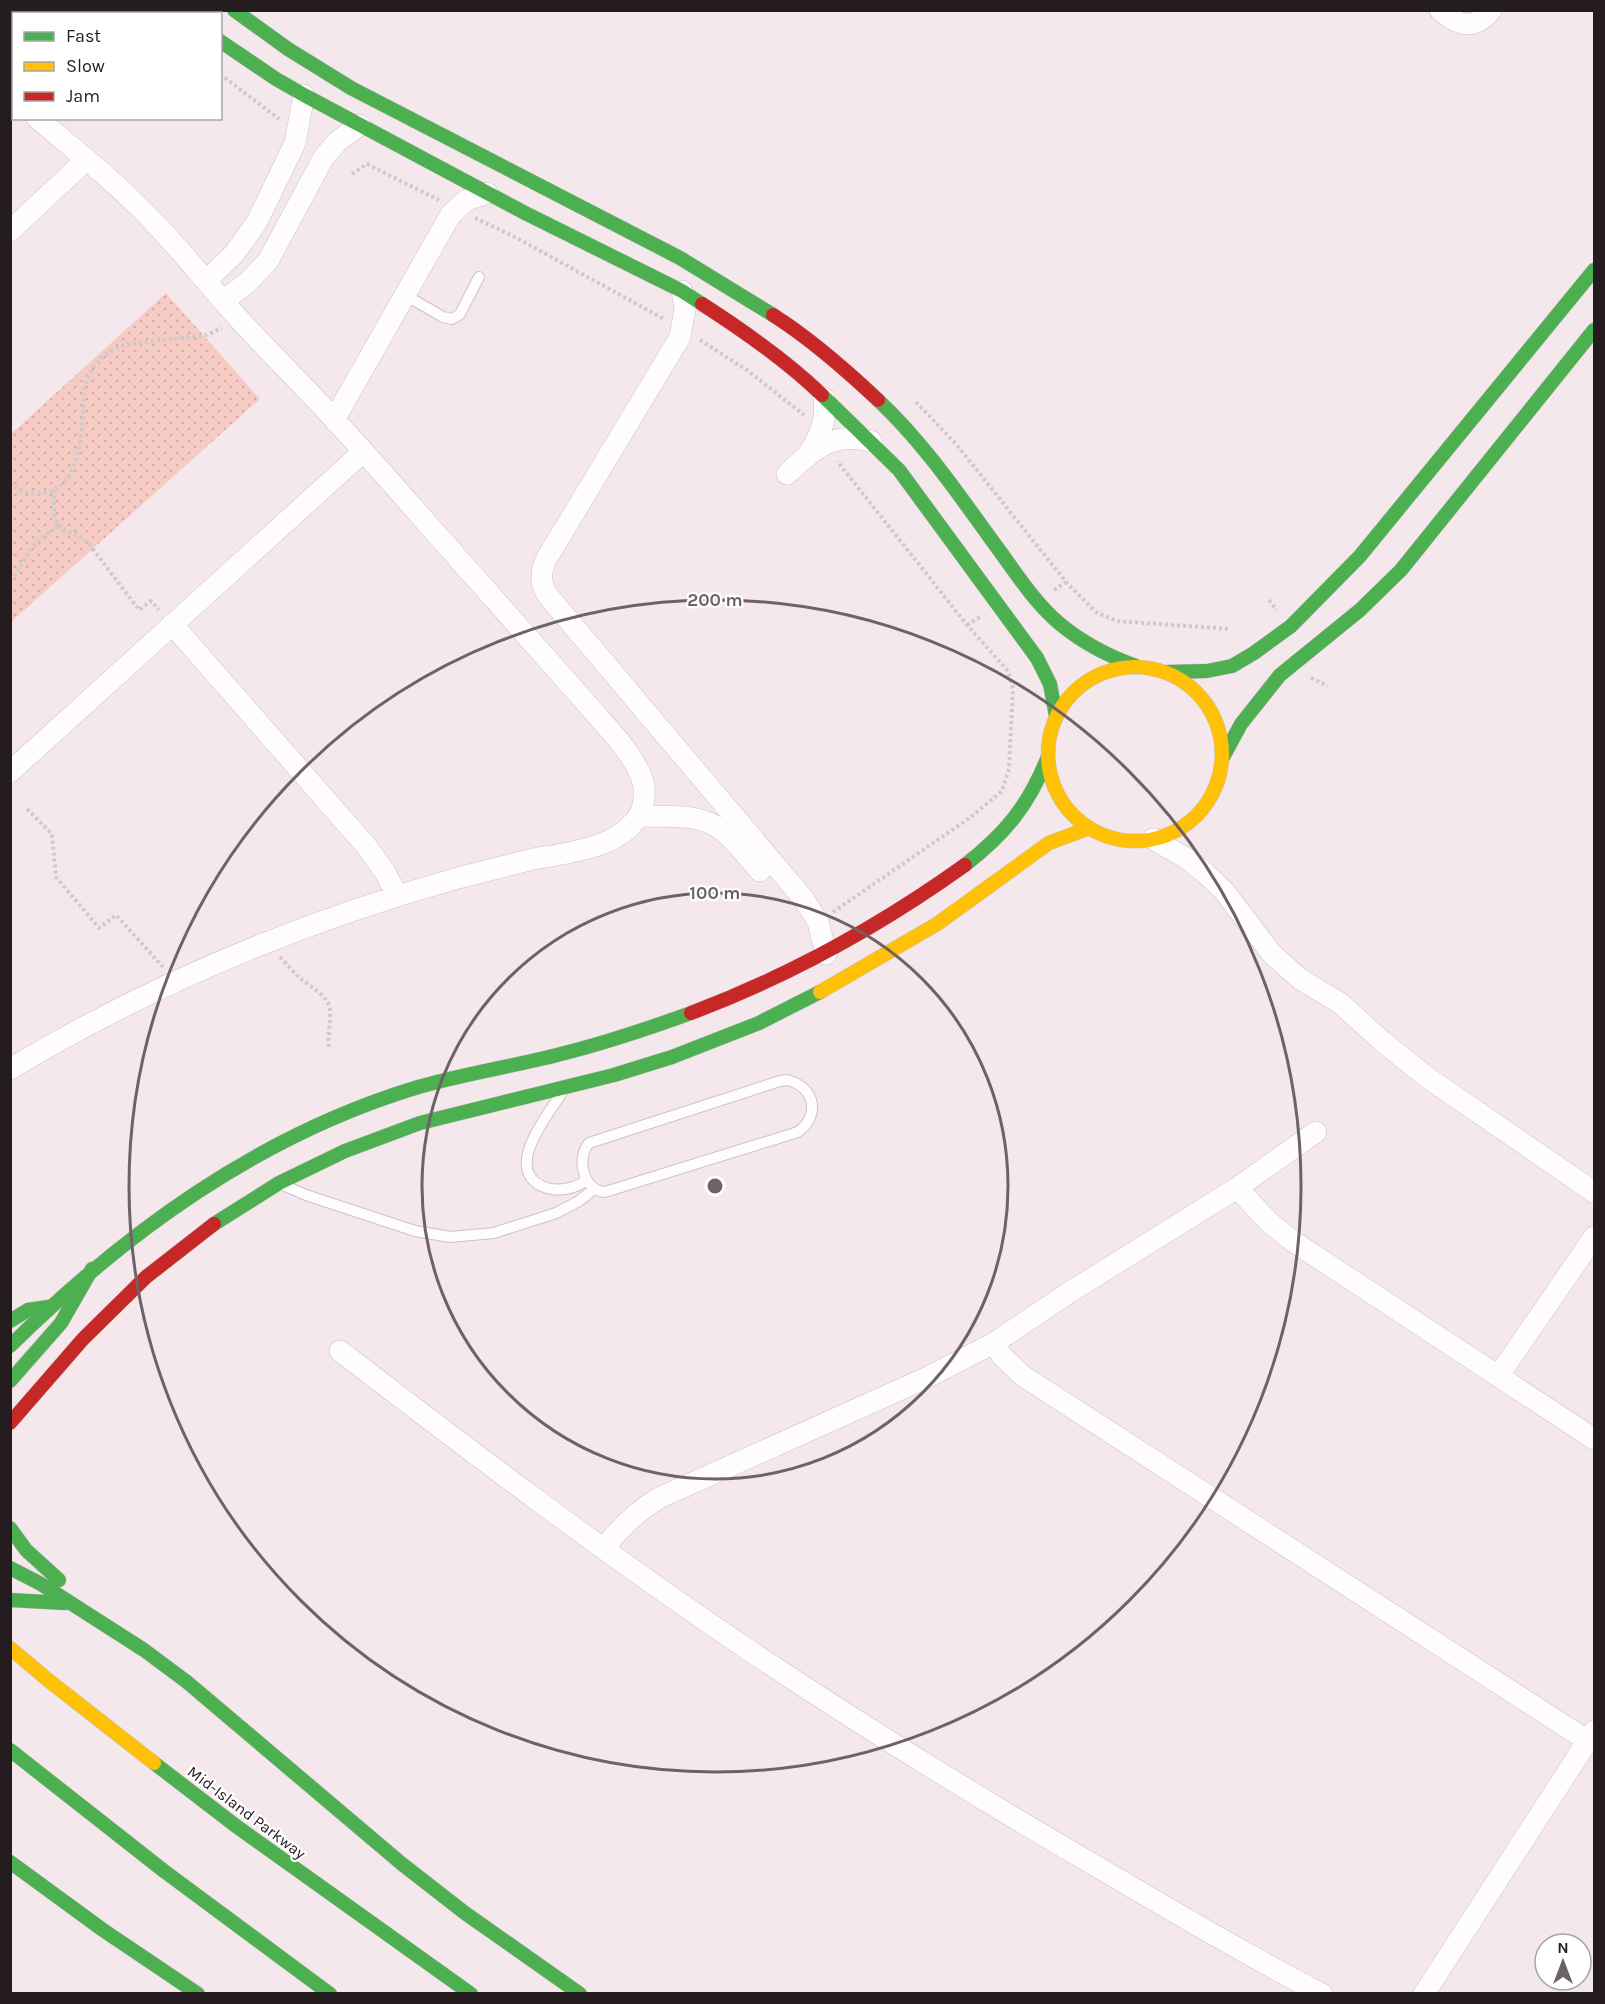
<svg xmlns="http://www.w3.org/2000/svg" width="1605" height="2004" font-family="Karla,sans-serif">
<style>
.park{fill:url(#park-dots)}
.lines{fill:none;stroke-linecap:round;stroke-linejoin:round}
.lane-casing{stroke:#ccc2c6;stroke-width:12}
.street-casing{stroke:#ccc2c6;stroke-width:22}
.fast-casing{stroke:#ccc2c6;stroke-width:15}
.slow-casing{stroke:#ccc2c6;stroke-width:15}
.jam-casing{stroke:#ccc2c6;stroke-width:15}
.path{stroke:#cecacb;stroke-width:4;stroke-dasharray:3 3;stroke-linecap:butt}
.lane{stroke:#fefcfc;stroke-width:10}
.street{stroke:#fefcfc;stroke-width:21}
.fast{stroke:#4caf50;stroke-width:14}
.slow{stroke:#ffc107;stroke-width:14}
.jam{stroke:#c62828;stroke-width:14}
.ring{fill:none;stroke:#6d6367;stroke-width:3}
.labels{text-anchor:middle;stroke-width:4.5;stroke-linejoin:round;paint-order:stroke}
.street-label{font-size:16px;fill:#241c1f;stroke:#fff}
.centre{fill:#6d6367;stroke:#fff;stroke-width:3}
.ring-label{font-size:18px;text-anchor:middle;font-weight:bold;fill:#6d6367;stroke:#fff;stroke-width:4.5;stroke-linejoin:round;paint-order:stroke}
</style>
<defs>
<pattern id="park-dots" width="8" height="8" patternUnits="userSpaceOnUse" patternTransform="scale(1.5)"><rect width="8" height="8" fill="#f6cbc4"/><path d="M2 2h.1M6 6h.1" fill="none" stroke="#d3aea8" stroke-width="1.8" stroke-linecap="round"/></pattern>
</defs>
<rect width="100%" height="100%" fill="#f5e8ec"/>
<!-- park -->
<path class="park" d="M166,293L260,399L11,622V434Z"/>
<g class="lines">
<defs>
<path id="lane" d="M405,295L443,317L452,319L460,314L479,277
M787,1080C815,1087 821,1115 798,1132L605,1192C583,1190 576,1158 589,1143L780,1081Z
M561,1094C547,1116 500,1173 547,1188C561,1192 575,1188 587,1180
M285,1186L306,1195L415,1231L450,1237L494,1233L556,1213L579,1201L594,1189"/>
<path id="street" d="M1440,10C1458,26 1475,31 1491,10
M10,94L14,97
M10,231L86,160
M206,281L234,254L257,222L295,143L304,95
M682,291L685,309L680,337L547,558C540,572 539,584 549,597L803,898L818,922L826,954
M223,301L247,283L268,261L324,157L338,141L360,125
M334,420L451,214L467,200L487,193
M808,454C820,436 827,421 824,398
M787,474C813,450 833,431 871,441
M172,624L367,847L385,872L397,896
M10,772L363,452
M639,816C664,817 695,813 717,827C734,838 747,857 760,871
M1153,839L1189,860L1205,873L1224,891L1272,954L1300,979L1340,1003L1383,1042L1428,1078L1594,1192
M10,1069C150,985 301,922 458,878C482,872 505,866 529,860C563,853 611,850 634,822C645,810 647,791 641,776C631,751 610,731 593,711C561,674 528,638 496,601C442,541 389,479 334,419C303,385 270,353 239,319C208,285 180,248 147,215C113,180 75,150 37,118
M1237,1188L1270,1223L1294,1242L1594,1439
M994,1343L1002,1356L1023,1376L1588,1741
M340,1351C474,1454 609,1556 750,1651C864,1727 982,1800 1101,1869C1174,1912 1247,1955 1322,1994
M1499,1375L1594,1237
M604,1549C619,1528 636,1512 659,1498L928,1377L994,1343L1070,1292L1237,1188L1316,1132
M1424,1994L1594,1731"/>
<path id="fast" d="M181,10L185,14
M234,10L288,49L351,88L680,258L773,315
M220,41L276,79L304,95L525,213L682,291L702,304
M822,395L899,470L1037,658L1050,684L1056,716
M878,400C925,444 961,498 999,550C1018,576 1035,603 1060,624C1083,643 1108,656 1136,666
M1167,672L1207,671L1232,666L1254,653L1291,626L1360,556L1594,270
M1222,759L1241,724L1280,675L1360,610L1401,570L1594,330
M965,865C1005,834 1028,806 1047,759
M214,1224L279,1183L345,1151L420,1123L614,1075L672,1057L759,1023L820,992
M10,1321L28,1310L48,1307
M10,1346C126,1232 258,1136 415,1088C462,1074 510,1067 557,1055C602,1044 647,1029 691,1013
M10,1381L61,1323L92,1269
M10,1528L26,1550L59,1580
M10,1568L41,1584L144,1650L187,1682L402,1864L465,1913L580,1994
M10,1600L65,1603
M10,1750L164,1871L330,1994
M154,1763L236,1826L471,1994
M10,1862L103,1930L198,1994"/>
<path id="slow" d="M1048 754a87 87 0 1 1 174 0a87 87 0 1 1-174 0Z
M820,992L937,924L1049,843L1089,828
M10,1648L48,1680L154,1763"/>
<path id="jam" d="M702,304C744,331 786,360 822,395
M773,315C811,339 845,369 878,400
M691,1013C789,976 880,926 965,865
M10,1423L83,1339L146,1277L214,1224"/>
</defs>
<!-- lane casing -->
<use href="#lane" class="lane-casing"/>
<!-- street casing -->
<use href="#street" class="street-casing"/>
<!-- fast casing -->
<use href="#fast" class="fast-casing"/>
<!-- slow casing -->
<use href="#slow" class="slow-casing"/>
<!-- jam casing -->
<use href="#jam" class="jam-casing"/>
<!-- path -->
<path class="path" d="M142,10L146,14
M220,74L279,119
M352,174L367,164L439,200
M475,218L513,236L664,319
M700,340L748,371L804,415
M916,402L956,444L1066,582L1096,612L1116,621L1230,629
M10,483C17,491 29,494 40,493C85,492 82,417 85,385C92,363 105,351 127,344L207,335L222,328
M54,490V513L57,522L64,530L81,537L89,544L139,610L151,601L159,610
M10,581C30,556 29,542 60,526
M1054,590L1066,582
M1269,600L1277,610
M967,625L980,617
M1311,678L1328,686
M27,809L52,834L56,877L99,928L116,915L163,967
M833,912L971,817L1002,791L1009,769L1013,689L1008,671L967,625L837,461
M280,957C287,964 293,972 300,978C310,987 328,995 330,1009C331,1022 327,1035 329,1048"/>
<!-- lane -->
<use href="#lane" class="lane"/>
<!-- street -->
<use href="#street" class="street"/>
<!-- fast -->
<use href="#fast" class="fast"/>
<!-- slow -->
<use href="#slow" class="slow"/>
<!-- jam -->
<use href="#jam" class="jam"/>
</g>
<!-- distance rings -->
<g class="ring">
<circle cx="715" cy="1186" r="293"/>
<circle cx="715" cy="1186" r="586"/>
</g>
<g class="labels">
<!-- street labels -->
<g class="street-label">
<text transform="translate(247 1812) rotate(37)" y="6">Mid-Island Parkway</text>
</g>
</g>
<circle cx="715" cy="1186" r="9" class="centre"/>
<g class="ring-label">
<text x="715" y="606">200 m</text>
<text x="715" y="899">100 m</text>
</g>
<!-- border -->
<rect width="1605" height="2004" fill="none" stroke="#241c1f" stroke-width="24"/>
<!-- legend -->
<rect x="12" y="12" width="210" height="108" fill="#ffffff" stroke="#a7a4a5" stroke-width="1.5"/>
<rect x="24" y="32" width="30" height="9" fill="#4caf50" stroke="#a7a4a5" stroke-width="1.5"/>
<text x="66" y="42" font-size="18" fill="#241c1f">Fast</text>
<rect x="24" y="62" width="30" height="9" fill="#ffc107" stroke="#a7a4a5" stroke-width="1.5"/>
<text x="66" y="72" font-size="18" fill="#241c1f">Slow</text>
<rect x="24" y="92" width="30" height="9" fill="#c62828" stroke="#a7a4a5" stroke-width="1.5"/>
<text x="66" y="102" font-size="18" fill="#241c1f">Jam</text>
<!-- north arrow -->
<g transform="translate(1563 1962)"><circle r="28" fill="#ffffff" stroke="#a7a4a5" stroke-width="1.5"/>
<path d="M0-4.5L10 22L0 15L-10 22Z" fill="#6d6367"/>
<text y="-9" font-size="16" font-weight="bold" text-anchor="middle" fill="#241c1f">N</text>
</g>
</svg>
